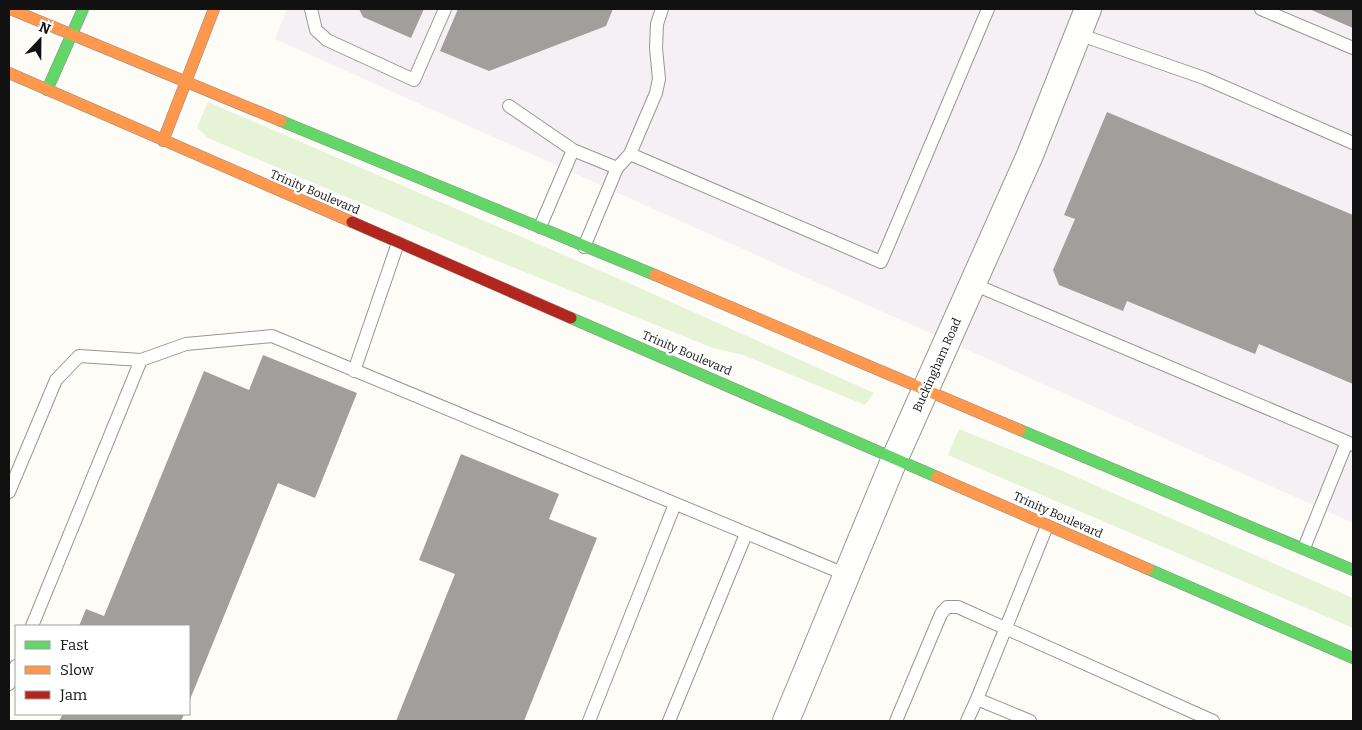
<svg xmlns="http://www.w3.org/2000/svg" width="1362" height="730" font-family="Bitter,serif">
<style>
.industrial{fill:#f5f0f3}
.green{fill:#e7f3d7}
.building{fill:#a19f9c}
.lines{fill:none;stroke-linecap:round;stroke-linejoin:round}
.lane-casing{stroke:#979795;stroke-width:14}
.street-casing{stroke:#979795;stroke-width:28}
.fast-casing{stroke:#8e8d8b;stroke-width:12}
.slow-casing{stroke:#8e8d8b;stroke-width:12}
.jam-casing{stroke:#8e8d8b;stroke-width:12}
.lane{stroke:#fffffe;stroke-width:12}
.street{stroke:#fffffe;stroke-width:26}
.fast{stroke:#63d668;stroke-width:11}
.slow{stroke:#ff974d;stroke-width:11}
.jam{stroke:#b3261e;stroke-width:11}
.labels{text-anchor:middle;stroke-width:5;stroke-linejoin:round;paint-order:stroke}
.street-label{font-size:12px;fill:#111;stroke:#fff}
</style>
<rect width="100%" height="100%" fill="#fdfcf7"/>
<!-- industrial -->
<path class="industrial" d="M287,9H1353V523L275,39Z"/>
<!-- green -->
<path class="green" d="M208,102L631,284L874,393L865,405L743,355L713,348L478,253L208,138L197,127Z
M959,429L1058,469L1353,598V628L948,455Z"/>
<!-- building -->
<path class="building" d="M359,9H424L411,38L363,17Z
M458,9H613L606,26L489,71L440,51Z
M1309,9H1353V28Z
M1107,112L1353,215V384L1259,344L1255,354L1127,301L1123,311L1059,285L1053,270L1075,219L1064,215Z
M263,355L357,393L315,498L278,483L189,702V626H79L86,609L104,616L204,371L249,390Z
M461,454L559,494L549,519L597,538L524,721H396L455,574L419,560Z
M63,714H184L181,721H59Z"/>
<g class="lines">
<defs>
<path id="lane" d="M311,9L316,30L327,40L414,80L445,9
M1261,9L1353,48
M1078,34L1204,78L1353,143
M509,106L573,150L617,168
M630,154L881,262L988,9
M540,227L573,150
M584,247L617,168L630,154L656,93L659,79L656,48L657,24L662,9
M973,284L1347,442
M354,371L398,243
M9,492L56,380L79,356L141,360L186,344L272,336L847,575
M1304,548L1347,442L1353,445
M32,626L141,360
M9,684L16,666
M977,699L1047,526
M589,721L675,504
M669,721L746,534
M896,721L941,614L947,607H958L1213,721
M967,721L977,699L1030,721"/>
<path id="street" d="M786,721L895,458L1030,155L1088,9"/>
<path id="fast" d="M47,90L83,9
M281,121L655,275
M571,318L937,477
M1020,430L1353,570
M1148,569L1353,658"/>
<path id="slow" d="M10,9L281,121
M9,73L352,222
M163,141L214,9
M655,275L1020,430
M937,477L1148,569"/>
<path id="jam" d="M352,222L571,318"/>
</defs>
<!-- lane casing -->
<use href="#lane" class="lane-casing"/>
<!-- street casing -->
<use href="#street" class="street-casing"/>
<!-- fast casing -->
<use href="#fast" class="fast-casing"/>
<!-- slow casing -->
<use href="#slow" class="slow-casing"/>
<!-- jam casing -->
<use href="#jam" class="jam-casing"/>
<!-- lane -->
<use href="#lane" class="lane"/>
<!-- street -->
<use href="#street" class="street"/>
<!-- fast -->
<use href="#fast" class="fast"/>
<!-- slow -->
<use href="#slow" class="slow"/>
<!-- jam -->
<use href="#jam" class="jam"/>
</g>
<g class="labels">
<!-- street labels -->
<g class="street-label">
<text transform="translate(315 192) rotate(23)" y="4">Trinity Boulevard</text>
<text transform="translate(687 353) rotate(23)" y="4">Trinity Boulevard</text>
<text transform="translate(937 365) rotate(-66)" y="4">Buckingham Road</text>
<text transform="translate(1058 515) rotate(24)" y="4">Trinity Boulevard</text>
</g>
</g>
<!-- border -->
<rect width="1362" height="730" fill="none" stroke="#111111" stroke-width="20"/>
<!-- legend -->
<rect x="15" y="625" width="175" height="90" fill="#ffffff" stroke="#a0a0a0"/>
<rect x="25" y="641" width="25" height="8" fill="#63d668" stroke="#a0a0a0"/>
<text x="60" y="650" font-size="15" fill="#111111">Fast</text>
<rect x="25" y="666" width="25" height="8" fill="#ff974d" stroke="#a0a0a0"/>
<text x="60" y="675" font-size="15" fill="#111111">Slow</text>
<rect x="25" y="691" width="25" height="8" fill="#b3261e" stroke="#a0a0a0"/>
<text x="60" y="700" font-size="15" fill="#111111">Jam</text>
<!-- north arrow -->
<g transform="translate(40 40) rotate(22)" stroke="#ffffff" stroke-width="4" paint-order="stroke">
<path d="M0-4L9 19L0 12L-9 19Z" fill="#111111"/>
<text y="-8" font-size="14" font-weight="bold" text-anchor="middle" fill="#111111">N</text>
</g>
</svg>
